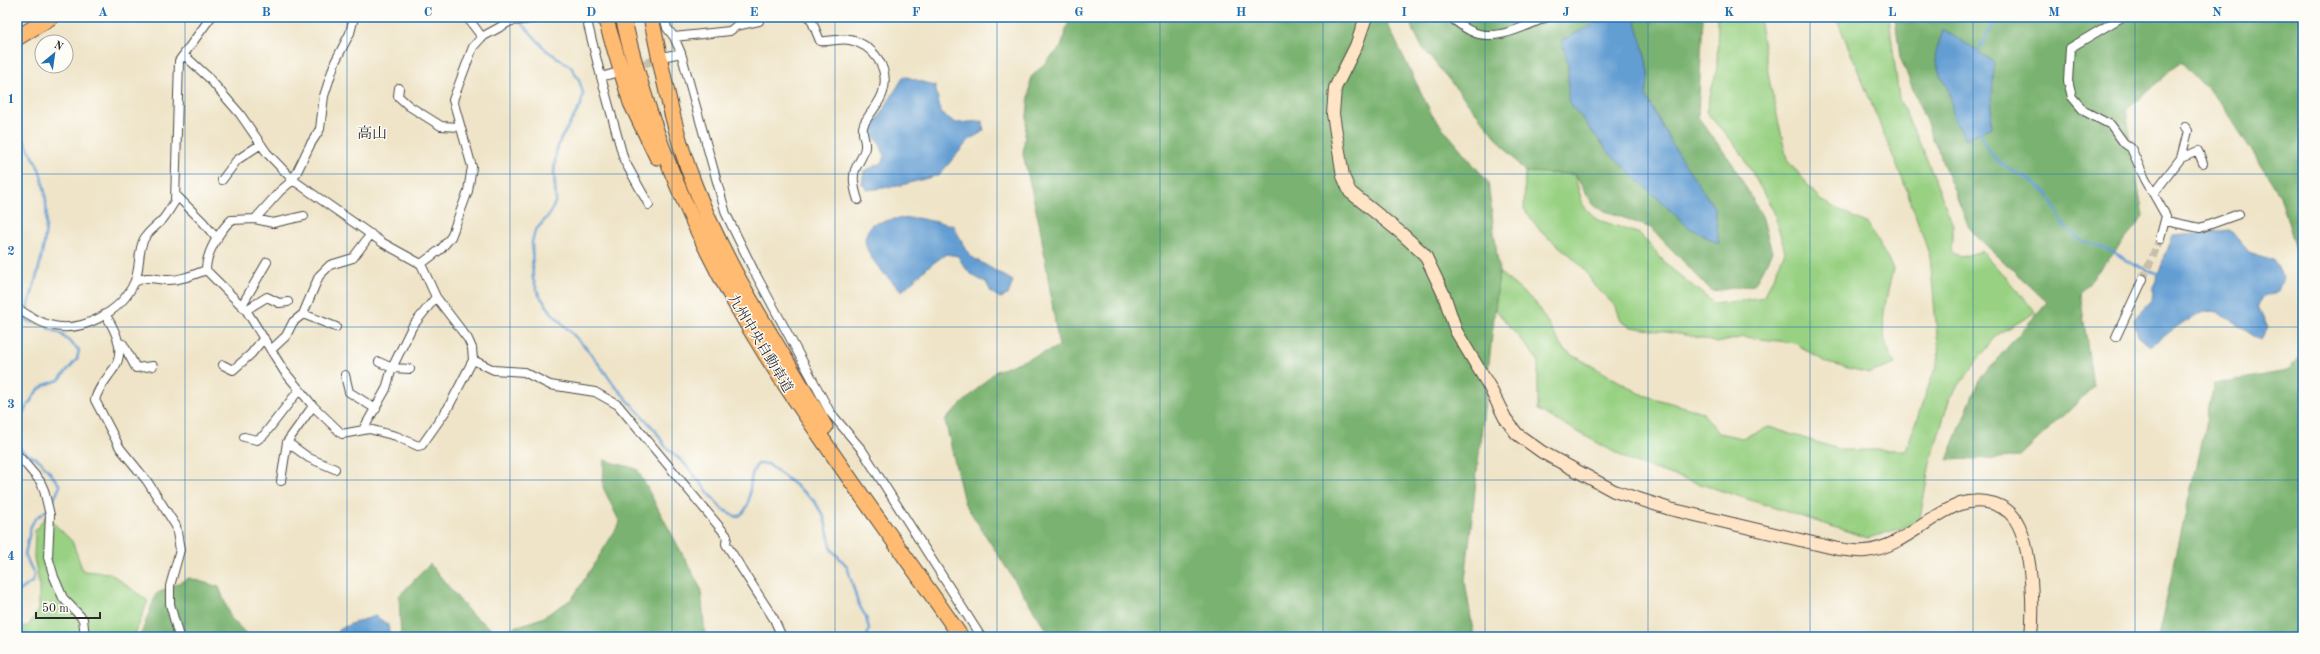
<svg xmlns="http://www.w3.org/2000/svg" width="2320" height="654" font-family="'Old Standard TT','Noto Serif JP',serif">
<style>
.green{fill:#99d183;stroke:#627e57}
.forest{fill:#7ab371;stroke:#526f4e}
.water{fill:#649ed3;stroke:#48647f}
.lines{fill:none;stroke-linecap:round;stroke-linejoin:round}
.stream{stroke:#649ed3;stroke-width:2.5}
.street-tunnel{stroke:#c8bfa9;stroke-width:8;stroke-dasharray:8 4;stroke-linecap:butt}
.street-casing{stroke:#484743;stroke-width:10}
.secondary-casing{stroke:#484743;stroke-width:14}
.highway-casing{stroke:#484743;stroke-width:17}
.street{stroke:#fff;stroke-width:8}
.secondary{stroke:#ffe4c6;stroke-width:12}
.highway{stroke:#ffbb71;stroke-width:15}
.grid{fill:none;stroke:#1f6fb2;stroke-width:1;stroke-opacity:0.55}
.labels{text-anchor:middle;stroke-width:3;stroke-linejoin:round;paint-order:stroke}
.street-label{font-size:14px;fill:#2b2b2b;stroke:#fdfcf7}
.neighbourhood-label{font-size:15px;fill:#2b2b2b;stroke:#fdfcf7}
.neatline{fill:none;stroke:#1f6fb2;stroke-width:1.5}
.grid-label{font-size:13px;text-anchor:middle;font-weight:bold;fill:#1f6fb2}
</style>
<rect width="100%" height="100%" fill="#fdfcf7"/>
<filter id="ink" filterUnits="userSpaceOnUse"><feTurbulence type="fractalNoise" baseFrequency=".025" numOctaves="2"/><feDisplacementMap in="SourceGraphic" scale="8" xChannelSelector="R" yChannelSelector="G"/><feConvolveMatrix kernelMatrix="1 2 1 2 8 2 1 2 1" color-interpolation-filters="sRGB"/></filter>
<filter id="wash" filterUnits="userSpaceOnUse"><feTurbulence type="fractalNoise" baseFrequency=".012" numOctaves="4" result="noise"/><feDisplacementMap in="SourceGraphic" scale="16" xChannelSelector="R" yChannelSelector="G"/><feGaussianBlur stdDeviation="0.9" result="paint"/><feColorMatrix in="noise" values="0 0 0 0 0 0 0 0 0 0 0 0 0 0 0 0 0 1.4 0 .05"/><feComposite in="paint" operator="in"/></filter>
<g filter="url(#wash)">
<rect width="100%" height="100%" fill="#efe4c8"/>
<!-- green -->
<path class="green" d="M1718,17H1759L1770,84L1787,159L1820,200L1868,224L1893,269C1886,302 1874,334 1896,364L1869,373L1827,363L1795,343L1744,337L1717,343L1692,336L1631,327L1621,320L1616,307L1593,284L1585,270L1569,254L1542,233L1524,209L1525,172L1574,174L1583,205L1596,219L1640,234L1668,266L1715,304L1764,297L1785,252L1774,212L1739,149L1706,112L1717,68Z
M1836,17H1889L1899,99L1926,157L1953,225L1951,252L1961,257L1982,251L2036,312L1997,335L1950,397L1930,463L1919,523L1868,538L1632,462L1538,410V360L1495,309L1499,272L1535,302L1564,350L1643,395L1702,412L1719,433L1742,438L1769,427L1841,450H1906L1939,357L1930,257L1906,188Z
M46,516L72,541L83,571L110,573L148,601L134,637H17V627L28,626L39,610V583L34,558L35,531Z"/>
<!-- forest -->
<path class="forest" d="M1070,17H1384L1432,115L1488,182L1499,272L1465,581L1474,637H1053L1042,623L964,502L945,420L996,371L1059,347L1040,227L1023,154L1031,77L1061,47Z
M1407,17H1703L1698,117L1732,163L1762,216L1772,252L1754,285L1712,291L1651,228L1595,207L1574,174L1525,172L1422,47Z
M1895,17H2303V273L2280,195L2221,103L2181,62L2126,110L2143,217L2080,293L2093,387L2019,457L1947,460L1979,380L2047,302L1970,230L1900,57Z
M2303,354V637H2158L2214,384L2287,371Z
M604,460L637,469L701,589L705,637H401L399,596L430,564L471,614L497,633L542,618L572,599L620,523L603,487Z
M189,578L219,587L231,618L249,637H140L156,594Z"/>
<!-- water -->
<path class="water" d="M1610,17H1635L1649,72L1646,96L1673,146L1715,209L1719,244L1688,227L1610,154L1568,101V63L1561,40Z
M1943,29L1994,62L1991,127L1966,139L1954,120L1949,89L1940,75L1935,56Z
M904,76L935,86L941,113L956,123L982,121L984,131L970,139L939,175L898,186L867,190L862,183L864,171L882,163L885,157L879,142L869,133Z
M917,218L953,225L970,256L1013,281L1008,295L1000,298L991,292L986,282C971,277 965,269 958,256L946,254L928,267L902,291C890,280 860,253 866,235C867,231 870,227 872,224L894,219Z
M2230,230L2249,252L2274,260L2283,278L2278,291L2263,297L2258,306L2268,328L2261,340C2250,335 2224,314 2217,312C2195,307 2169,335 2150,346L2138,336L2134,320L2152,301L2153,288L2173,235Z
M376,616L388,625L390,637H338V630L355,622Z"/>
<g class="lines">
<!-- stream -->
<path class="stream" d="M1593,17L1595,27
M521,22L546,50L571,67L579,80L583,93L581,105L560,140L556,153L554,173L556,200L550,214L535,231L532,242L533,279L539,295L552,313L589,351L615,386L655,430L665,446L685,464L722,509L737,517C758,507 743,479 758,464H768L805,493L815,502L824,517L832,550L847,566L858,603L866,617L869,629L867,637
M1977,54L1990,29L2005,17
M17,125C22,140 33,154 39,169C57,218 39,271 24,319L34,323
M1979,129C1992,172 2014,165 2043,189C2055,199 2057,218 2068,230C2081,243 2095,244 2111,251C2120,255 2128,262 2137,266C2145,269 2153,272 2160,274
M17,422L37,391L45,385L59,380L77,359L79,350L60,333L48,328
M17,443C23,454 29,454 39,460C41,461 59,484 60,486L51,506
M17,593L33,581L34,574L25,555L31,526L35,519L47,510"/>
</g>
</g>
<g filter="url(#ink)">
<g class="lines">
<!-- street-tunnel -->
<path class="street-tunnel" d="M633,67L662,58
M2143,279L2160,239"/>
<defs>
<path id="street" d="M467,17L482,37
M586,17L601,77
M664,17L667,28L674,37
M808,17L811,19L820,41C830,42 840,38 850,40C874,45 890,69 883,92C880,104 869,113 864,124C860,133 866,138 865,147C864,156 858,162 855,170C852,179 855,191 858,200
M1450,17C1457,22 1464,28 1471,31C1494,43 1525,26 1547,17
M2122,17L2070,48L2068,81L2072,97L2084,111L2111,125L2124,143L2131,148L2145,179L2166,216L2160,239
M681,53L726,214L754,271L830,412L862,450L981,637
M667,56L681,53L674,37L730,31L736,26L759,21V17
M615,73L601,77L624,160L649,205
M399,88L398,96L409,106L441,126L460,127
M2181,158L2198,151L2203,163
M222,180L237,160L261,144
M2154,193L2181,158L2188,131L2185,127
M176,195L203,222L217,239
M255,219L280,191L293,180L310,145L320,129L324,96L335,62L350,33L354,17
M2166,221L2200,228L2239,214
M421,264L441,249L451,237L468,191L472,167L453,100L473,47L482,37L511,21L551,17
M206,270C206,253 219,232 231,220L255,219L273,223L304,216
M135,282C147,275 153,279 165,280C179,281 193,275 206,270L246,310L284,371L313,406L342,434L369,429L396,436L418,446L422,445L448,408L473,360L472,348L468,339L436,297L421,264L383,243L293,180L267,153L240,114L208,77L184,55
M242,305L267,262
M17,308C27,315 38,322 50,325C81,334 121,312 134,283C141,269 137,252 144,239C149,230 157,226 163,219C168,213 171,207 175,201L179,61L211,17
M246,310L267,297L279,303L288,302
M105,314C116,331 127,353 112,371C105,381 98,388 95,400L120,448L147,481L176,526L180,550L170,586V604L179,637
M303,314L336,327
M2116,337L2143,279
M119,343L123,344L136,368L153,366
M271,350L286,336L293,322L303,314L319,276L330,265L353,258L371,234
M473,360L494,370L524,372L550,385L595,392L618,405L727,536L726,544L774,619L782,637
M379,362L392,368L410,369
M223,365L233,370L251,354L264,338
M345,375L349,392L376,409
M364,428L386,389L392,368L412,327L436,297
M244,437L257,440L264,435L299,390
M287,442L309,458L335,469
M17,454L40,481L44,490L50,515L48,557L54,577L63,598L83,619L85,637
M281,481L287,442L313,406"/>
<path id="secondary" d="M1366,17L1356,46L1335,88L1333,114L1343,176L1350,192L1401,233L1425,255L1444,295L1456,331L1489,386L1505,418L1517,434L1542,452L1614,491L1670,509L1838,549C1847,550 1857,552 1865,551C1901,548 1928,516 1960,504C1982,497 2009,503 2019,526C2032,555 2034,606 2031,637"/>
<path id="highway" d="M605,17L631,103L657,157
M623,17C650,136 701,252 766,355C827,451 897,543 961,637
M651,17C663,73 673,131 694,184C727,271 780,347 825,427
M17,38L51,17"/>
</defs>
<!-- street casing -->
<use href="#street" class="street-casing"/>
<!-- secondary casing -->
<use href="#secondary" class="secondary-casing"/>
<!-- highway casing -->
<use href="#highway" class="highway-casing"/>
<!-- street -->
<use href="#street" class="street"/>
<!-- secondary -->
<use href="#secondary" class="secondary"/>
<!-- highway -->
<use href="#highway" class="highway"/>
</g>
</g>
<!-- grid -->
<path class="grid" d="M185,17V637M347,17V637M510,17V637M672,17V637M835,17V637M997,17V637M1160,17V637M1323,17V637M1485,17V637M1648,17V637M1810,17V637M1973,17V637M2135,17V637M17,174H2303M17,327H2303M17,480H2303"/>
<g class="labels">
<!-- street labels -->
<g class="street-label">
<text transform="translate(761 343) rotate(59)" y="5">九州中央自動車道</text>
</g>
<!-- neighbourhood labels -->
<g class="neighbourhood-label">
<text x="372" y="138">高山</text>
</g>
</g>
<!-- margin -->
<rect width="2320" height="654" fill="none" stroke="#fdfcf7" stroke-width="44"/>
<!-- north arrow -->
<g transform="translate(54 54) rotate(29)"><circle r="19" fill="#fdfcf7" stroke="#a9a8a5"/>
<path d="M0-3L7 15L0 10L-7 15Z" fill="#1f6fb2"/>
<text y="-6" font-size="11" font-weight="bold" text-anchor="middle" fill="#2b2b2b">N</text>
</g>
<!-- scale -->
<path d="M36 612v6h64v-6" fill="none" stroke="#2b2b2b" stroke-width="2"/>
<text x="42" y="612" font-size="12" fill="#2b2b2b" stroke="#fdfcf7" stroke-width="3" paint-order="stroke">50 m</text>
<rect x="22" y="22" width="2276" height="610" class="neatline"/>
<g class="grid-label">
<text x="103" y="16">A</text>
<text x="266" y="16">B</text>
<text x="428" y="16">C</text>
<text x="591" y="16">D</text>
<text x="754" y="16">E</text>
<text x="916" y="16">F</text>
<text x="1079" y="16">G</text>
<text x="1241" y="16">H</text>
<text x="1404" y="16">I</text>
<text x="1566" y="16">J</text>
<text x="1729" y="16">K</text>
<text x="1892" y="16">L</text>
<text x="2054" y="16">M</text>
<text x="2217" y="16">N</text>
<text x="11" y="103">1</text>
<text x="11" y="255">2</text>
<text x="11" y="408">3</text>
<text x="11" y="560">4</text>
</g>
</svg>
